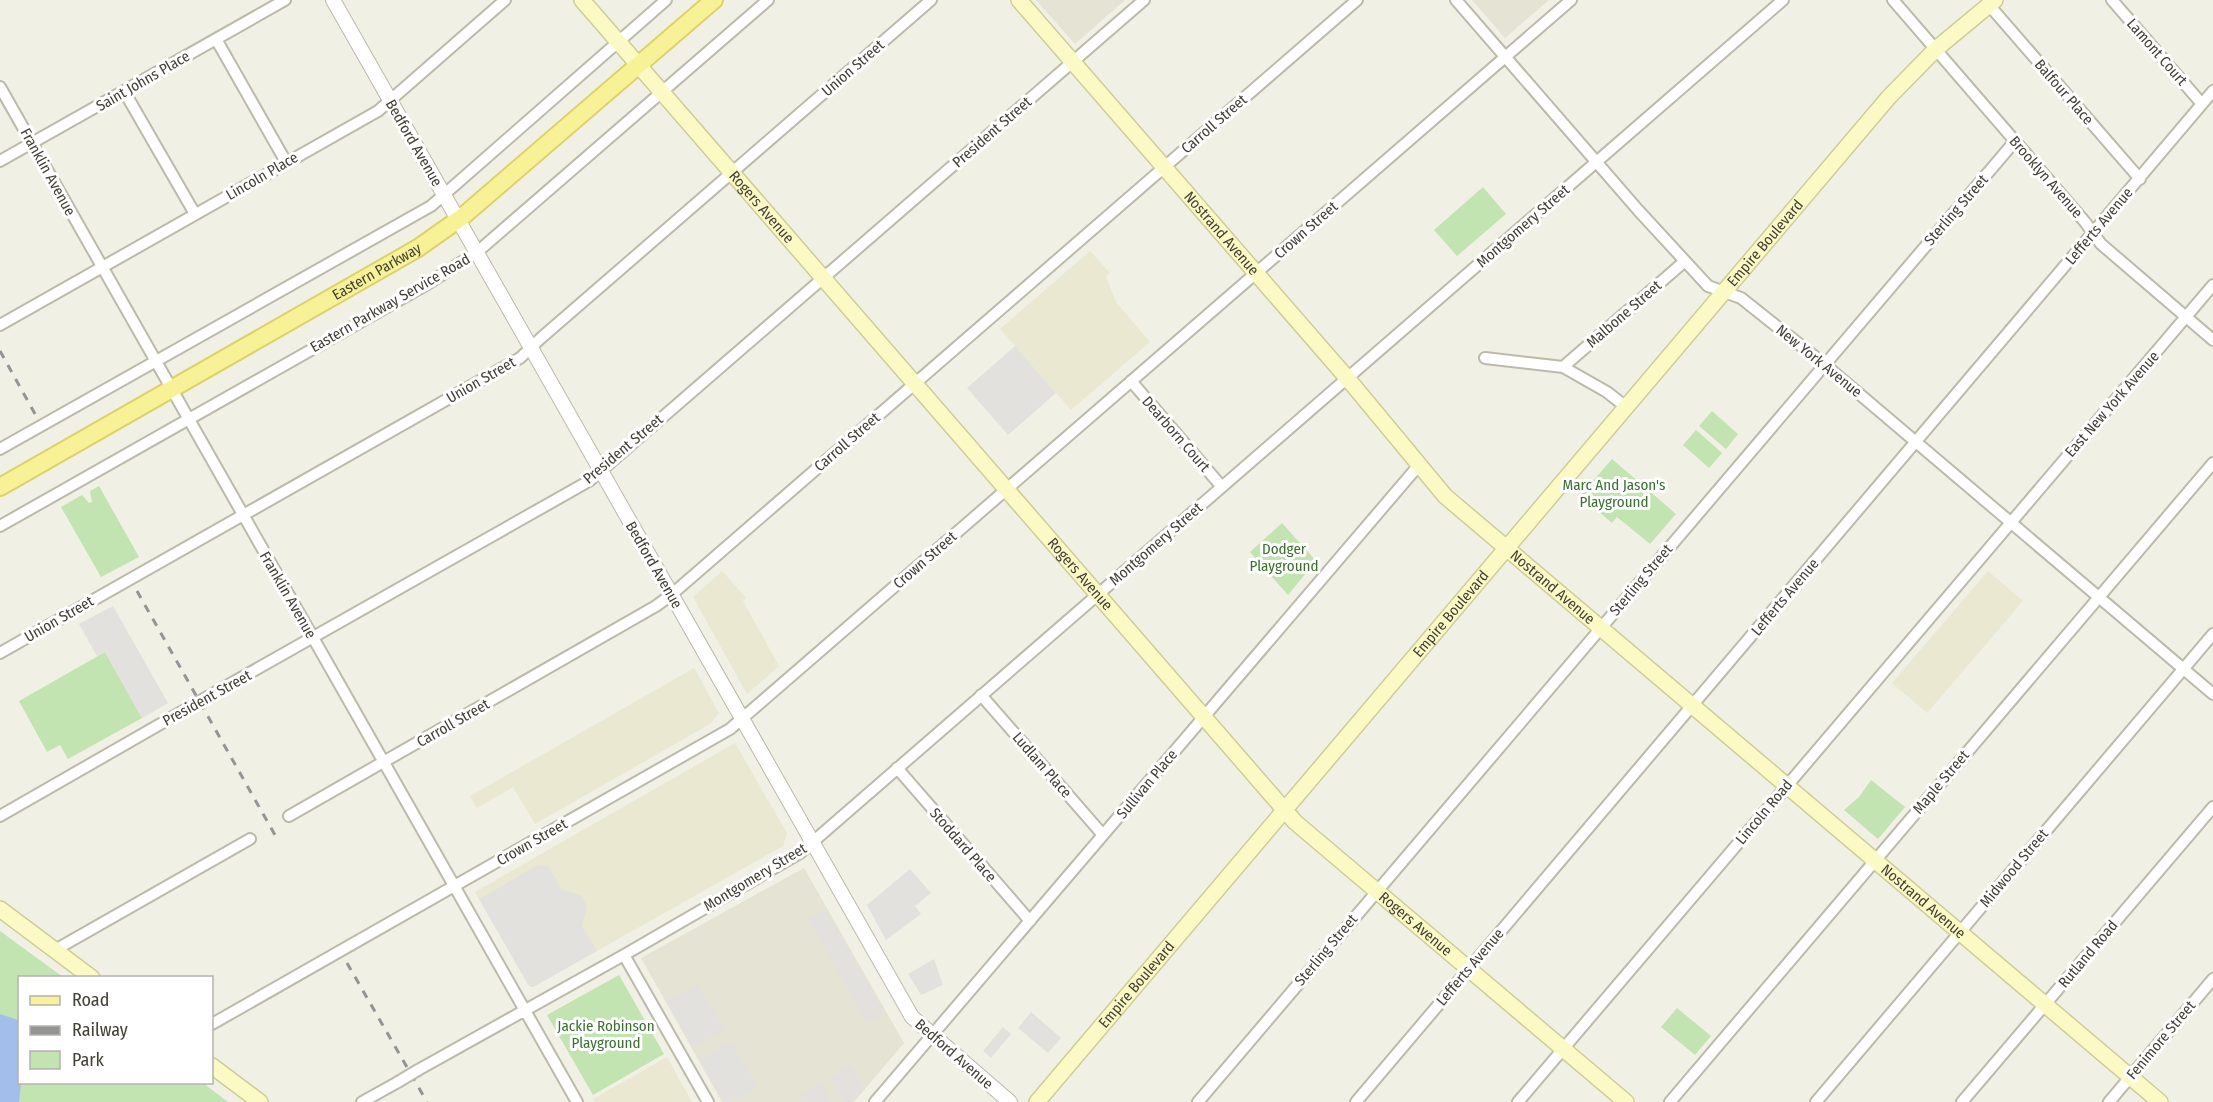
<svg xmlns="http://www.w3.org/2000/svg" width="2213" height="1102" font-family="'Fira Sans Condensed',sans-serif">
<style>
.residential{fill:#e5e3d3}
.education{fill:#eae8d0}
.green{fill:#c1e4b0}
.parking{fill:#e2e1dd}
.water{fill:#a4beeb}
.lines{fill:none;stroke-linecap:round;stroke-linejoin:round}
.minor-casing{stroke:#bcbaa8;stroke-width:14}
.tertiary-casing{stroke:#bcbaa8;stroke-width:16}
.secondary-casing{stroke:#cfcd97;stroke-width:18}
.primary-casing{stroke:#dcd368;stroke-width:20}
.minor{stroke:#fff;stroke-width:10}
.tertiary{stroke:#fff;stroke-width:14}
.secondary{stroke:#fbfac5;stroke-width:15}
.primary{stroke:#f8f297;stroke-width:16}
.rail{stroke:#949494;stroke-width:3;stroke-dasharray:8 8;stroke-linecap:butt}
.minor-bridge-casing{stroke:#bcbaa8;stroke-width:14;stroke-linecap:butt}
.minor-bridge{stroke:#fff;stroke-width:10}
.labels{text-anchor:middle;stroke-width:6;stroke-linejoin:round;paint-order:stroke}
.street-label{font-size:15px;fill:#434135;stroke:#fff}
.park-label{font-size:15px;fill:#37712c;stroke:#fff}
</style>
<rect width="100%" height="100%" fill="#f1f0e5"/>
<!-- residential -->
<path class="residential" d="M1036,0H1125L1075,44Z
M1472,0H1549L1505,38Z
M804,868L904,1043L854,1102H722L641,958Z"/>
<!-- education -->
<path class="education" d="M1090,251L1110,273L1106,277L1116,302L1150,342L1071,410L1000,329Z
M722,571L746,598L743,601L779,666L747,694L693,597Z
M1988,571L2023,601L1927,713L1892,683Z
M694,668L719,713L710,724L535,824L513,787L477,808L470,796Z
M735,743L787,833L783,846L533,987L529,986L475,892Z
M667,1057L692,1102H595L593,1099Z"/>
<!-- green -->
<path class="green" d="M1483,187L1506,214L1457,256L1434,230Z
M1712,411L1738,434L1726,449L1699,426Z
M1696,430L1722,453L1709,468L1683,445Z
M1612,459L1676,514L1650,544L1617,517L1612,523L1580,496Z
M99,486L139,557L101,577L61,507L82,495L89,503L92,502L90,491Z
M1282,523L1316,561L1288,595L1250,552Z
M105,652L142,718L68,759L60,745L47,752L19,701Z
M1871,780L1905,807L1878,839L1844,810L1859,797Z
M0,931L63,977L20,978V1082L203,1083L228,1102H0Z
M619,975L664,1054L593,1095L547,1015Z
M1677,1008L1711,1036L1695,1055L1661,1027Z"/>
<!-- parking -->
<path class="parking" d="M1015,346L1056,393L1008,435L967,388Z
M113,606L168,703L142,718L105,652L97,656L79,624Z
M538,865L549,867L562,890L581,895L584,899L587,907L582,926L597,951L533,987L529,986L479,899Z
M910,869L931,893L915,906L921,914L886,940L867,905Z
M825,909L884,1013L867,1023L808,919Z
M934,959L943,985L921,995L908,974Z
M698,984L724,1029L693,1047L667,1001Z
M1031,1012L1061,1038L1048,1053L1018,1028Z
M1003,1027L1011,1034L991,1058L983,1051Z
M731,1042L757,1086L730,1102H724L700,1060Z
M851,1065L864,1088L852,1102H845L830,1078Z
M821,1083L831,1102H802L799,1095Z"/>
<!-- water -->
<path class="water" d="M0,1014L18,1020L19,1024L20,1082L21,1083L19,1102H0Z"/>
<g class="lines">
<defs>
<path id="minor" d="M1456,0L1638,210L1708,286L1741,298L1824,364L2213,694
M1893,0L2085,222L2101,244L2213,340
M2112,0L2202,104
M1989,5L2140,179
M216,39L286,162
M0,87L577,1102
M124,91L195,214
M0,161L285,0
M0,325L378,111L505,0
M1485,358L1563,367L1607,392L1626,407
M1563,367L1685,261
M1131,381L1222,487
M0,449L431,206L666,0
M0,526L424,286L476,253L768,0
M0,653L520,358L541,338L931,0
M981,695L1103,835
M209,696L589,481L1144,0
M897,768L1030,921
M0,816L183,711
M289,816L656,606L671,595L1357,0
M55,950L250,839
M624,955L708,1102
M212,1024L730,729L1571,0
M418,1070L624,955L800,853L1783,0
M362,1102L398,1082
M875,1102L1419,465
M1198,1102L2015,141
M1356,1102L2213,91
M1518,1102L2213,285
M1670,1102L2213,463
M1816,1102L2213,634
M1962,1102L2213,807
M2109,1102L2213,979"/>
<path id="tertiary" d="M333,0L912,1017L1010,1102"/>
<g id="secondary">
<path id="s1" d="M582,0L1295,822L1626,1102"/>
<path id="s2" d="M1019,0L1348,379L1445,496L2160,1102"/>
<path d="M0,909L92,978"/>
<path d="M212,1066L260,1102"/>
<path id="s3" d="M1037,1102L1889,97L1936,49L1995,0"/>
</g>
<g id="primary">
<path id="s4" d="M0,487L418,248L462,217L714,0"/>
</g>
</defs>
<!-- minor casing -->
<use href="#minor" class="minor-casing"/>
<!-- tertiary casing -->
<use href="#tertiary" class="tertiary-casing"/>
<!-- secondary casing -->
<use href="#secondary" class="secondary-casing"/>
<!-- primary casing -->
<use href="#primary" class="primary-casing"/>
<!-- minor -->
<use href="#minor" class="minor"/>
<!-- tertiary -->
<use href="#tertiary" class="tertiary"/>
<!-- secondary -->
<use href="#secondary" class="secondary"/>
<!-- primary -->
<use href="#primary" class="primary"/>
<!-- rail -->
<path class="rail" d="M0,351L39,421
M137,591L275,835
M347,963L427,1102"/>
<defs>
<path id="minor-bridge" d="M183,711L209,696
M398,1082L418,1070"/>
</defs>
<!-- minor-bridge casing -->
<use href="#minor-bridge" class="minor-bridge-casing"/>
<!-- minor-bridge -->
<use href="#minor-bridge" class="minor-bridge"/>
</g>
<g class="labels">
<!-- street labels -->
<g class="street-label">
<text transform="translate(2157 52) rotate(49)" y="5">Lamont Court</text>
<text transform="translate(853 68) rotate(-41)" y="5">Union Street</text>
<text transform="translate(143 81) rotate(-30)" y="5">Saint Johns Place</text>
<text transform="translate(2064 92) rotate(49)" y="5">Balfour Place</text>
<text transform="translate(1214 124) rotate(-41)" y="5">Carroll Street</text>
<text transform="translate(992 132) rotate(-41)" y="5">President Street</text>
<text transform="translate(414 143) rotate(60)" y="5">Bedford Avenue</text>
<text transform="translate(48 172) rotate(61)" y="5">Franklin Avenue</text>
<text transform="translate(262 176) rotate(-30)" y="5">Lincoln Place</text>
<text transform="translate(2046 177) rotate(49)" y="5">Brooklyn Avenue</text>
<text dy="5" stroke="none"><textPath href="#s1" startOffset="274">Rogers Avenue</textPath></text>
<text transform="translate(1956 210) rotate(-49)" y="5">Sterling Street</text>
<text transform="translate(1523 226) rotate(-41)" y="5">Montgomery Street</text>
<text transform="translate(2099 226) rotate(-50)" y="5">Lefferts Avenue</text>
<text transform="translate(1306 230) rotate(-41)" y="5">Crown Street</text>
<text dy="5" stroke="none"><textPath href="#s2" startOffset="309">Nostrand Avenue</textPath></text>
<text dy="5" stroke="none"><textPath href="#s3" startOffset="1126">Empire Boulevard</textPath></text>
<text dy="5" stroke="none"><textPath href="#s4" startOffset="434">Eastern Parkway</textPath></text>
<text transform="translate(390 303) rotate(-30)" y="5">Eastern Parkway Service Road</text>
<text transform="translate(1624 314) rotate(-41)" y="5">Malbone Street</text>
<text transform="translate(1819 361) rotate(39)" y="5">New York Avenue</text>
<text transform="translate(481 380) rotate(-30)" y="5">Union Street</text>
<text transform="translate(2112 404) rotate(-49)" y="5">East New York Avenue</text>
<text transform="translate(1176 434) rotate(49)" y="5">Dearborn Court</text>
<text transform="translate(847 442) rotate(-41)" y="5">Carroll Street</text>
<text transform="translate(623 449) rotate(-40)" y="5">President Street</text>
<text transform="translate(1156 544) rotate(-41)" y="5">Montgomery Street</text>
<text transform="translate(925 560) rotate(-41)" y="5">Crown Street</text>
<text transform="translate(654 565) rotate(60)" y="5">Bedford Avenue</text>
<text dy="5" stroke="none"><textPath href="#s1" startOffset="760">Rogers Avenue</textPath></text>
<text transform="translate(1641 580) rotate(-50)" y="5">Sterling Street</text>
<text dy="5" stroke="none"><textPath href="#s2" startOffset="795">Nostrand Avenue</textPath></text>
<text transform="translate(288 595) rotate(60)" y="5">Franklin Avenue</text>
<text transform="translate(1785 597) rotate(-50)" y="5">Lefferts Avenue</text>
<text dy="5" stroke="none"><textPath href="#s3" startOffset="640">Empire Boulevard</textPath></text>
<text transform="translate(59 619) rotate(-30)" y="5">Union Street</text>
<text transform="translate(207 698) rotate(-29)" y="5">President Street</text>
<text transform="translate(453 723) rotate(-30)" y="5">Carroll Street</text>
<text transform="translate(1042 765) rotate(49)" y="5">Ludlam Place</text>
<text transform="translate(1941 782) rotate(-50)" y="5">Maple Street</text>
<text transform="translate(1147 784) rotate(-50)" y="5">Sullivan Place</text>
<text transform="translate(1764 812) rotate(-50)" y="5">Lincoln Road</text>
<text transform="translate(532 842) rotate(-30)" y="5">Crown Street</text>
<text transform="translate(963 845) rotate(49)" y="5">Stoddard Place</text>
<text transform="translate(2014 868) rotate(-50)" y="5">Midwood Street</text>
<text transform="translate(755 877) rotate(-31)" y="5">Montgomery Street</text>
<text dy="5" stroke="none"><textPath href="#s2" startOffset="1281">Nostrand Avenue</textPath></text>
<text dy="5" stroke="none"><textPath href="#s1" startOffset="1246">Rogers Avenue</textPath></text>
<text transform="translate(1326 950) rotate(-50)" y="5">Sterling Street</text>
<text transform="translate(2088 954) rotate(-50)" y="5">Rutland Road</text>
<text transform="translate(1470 967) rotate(-50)" y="5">Lefferts Avenue</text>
<text dy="5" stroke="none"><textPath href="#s3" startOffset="154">Empire Boulevard</textPath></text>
<text transform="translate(2161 1040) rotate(-50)" y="5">Fenimore Street</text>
<text transform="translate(954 1054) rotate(41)" y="5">Bedford Avenue</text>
</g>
<!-- park labels -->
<g class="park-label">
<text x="1614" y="490">Marc And Jason's<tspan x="1614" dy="17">Playground</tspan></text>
<text x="1284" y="554">Dodger<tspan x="1284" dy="17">Playground</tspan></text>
<text x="606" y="1031">Jackie Robinson<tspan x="606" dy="17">Playground</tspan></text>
</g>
</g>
<!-- legend -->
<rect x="18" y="976" width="195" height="108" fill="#ffffff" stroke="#b4b3ae" stroke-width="1.5"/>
<rect x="30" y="996" width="30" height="9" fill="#f8f297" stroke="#b4b3ae" stroke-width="1.5"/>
<text x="72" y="1006" font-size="18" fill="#434135">Road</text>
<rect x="30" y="1026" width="30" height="9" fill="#949494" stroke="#b4b3ae" stroke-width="1.5"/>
<text x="72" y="1036" font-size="18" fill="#434135">Railway</text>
<rect x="30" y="1051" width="30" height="18" fill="#c1e4b0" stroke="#b4b3ae" stroke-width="1.5"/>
<text x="72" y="1066" font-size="18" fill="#434135">Park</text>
</svg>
